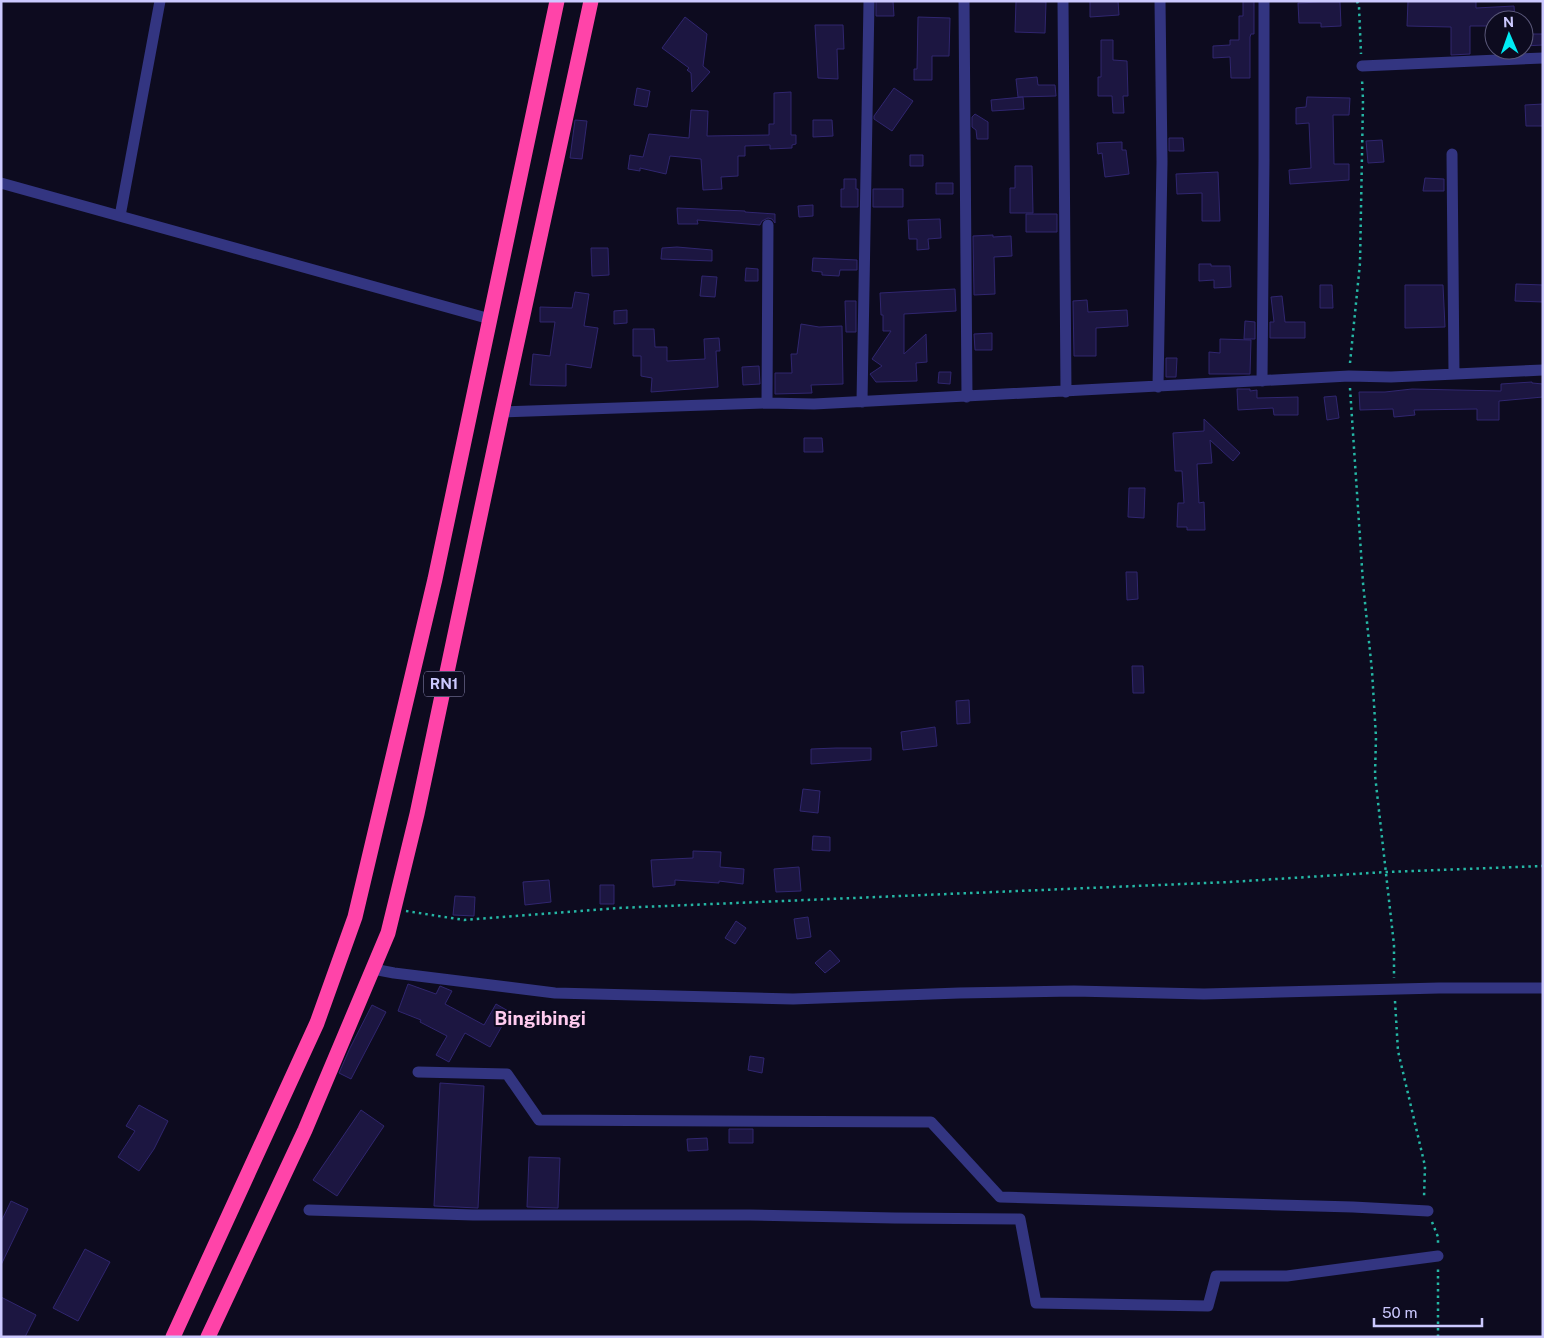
<svg xmlns="http://www.w3.org/2000/svg" width="1544" height="1338" font-family="'Public Sans',sans-serif">
<style>
.building{fill:#1c1641;stroke:#30266f}
.lines{fill:none;stroke-linecap:round;stroke-linejoin:round}
.path{stroke:#25b7a5;stroke-width:2.5;stroke-dasharray:2.5 4;stroke-linecap:butt}
.street{stroke:#333581;stroke-width:11}
.highway{stroke:#ff44a9;stroke-width:15}
.labels{text-anchor:middle;stroke-width:4;stroke-linejoin:round;paint-order:stroke}
.shield{fill:#0d0b1f;stroke:#9390bc;stroke-width:1}
.shield-label{font-size:15px;font-weight:bold;fill:#ccc9ff}
.quarter-label{font-size:19px;font-weight:bold;fill:#ffcbef;stroke:#0d0b1f}
</style>
<rect width="100%" height="100%" fill="#0d0b1f"/>
<!-- building -->
<path class="building" d="M876,1H893L894,16H876Z
M1016,1L1046,2L1045,33L1015,32Z
M1090,1H1118L1119,15L1090,17Z
M1243,1H1254V34H1251L1250,37V78H1231L1230,57L1213,58V46L1230,45V40H1239V16H1243Z
M1408,1H1476V8L1514,6L1515,20H1494V26H1470V54L1451,55V27L1407,26Z
M1320,2H1340L1341,26L1321,27V23H1299L1298,3Z
M685,17L707,34L703,66L710,72L692,92L691,73L687,70L689,68L662,48Z
M918,17L950,18L949,56H932V80H914V69H917Z
M815,25H843L844,49H837L838,79L818,78Z
M1524,34H1543V45L1524,46Z
M1101,40H1113V60L1127,61L1128,96H1123L1124,113H1113L1112,96H1098V77H1101Z
M1037,77L1038,85H1055L1056,96L1018,97L1016,79Z
M637,88L650,91L647,107L634,105Z
M894,88L913,101L892,131L874,119V116Z
M791,92V135H796V144L792,145V148L770,149V145L745,146V156H738V176L721,177L722,189L703,190L701,159L670,156L666,174L640,168V171L628,169L630,155L643,157L649,134L689,138L691,110L708,111L707,136L769,135V124H774V93Z
M1023,97L1024,109L992,111L991,100Z
M1307,97L1350,98L1349,115H1333L1334,164H1349V180L1290,184L1289,170L1311,168L1309,123L1296,124V108L1306,107Z
M1543,104V126H1526L1525,105Z
M975,114L988,122V139H977L976,130L972,127V117Z
M575,120L587,121L582,159L570,158Z
M813,120H832L833,136L813,137Z
M1169,138H1183L1184,151H1169Z
M1382,140L1384,162L1368,163L1366,141Z
M1122,142V150H1126L1129,174L1105,177L1102,153L1098,154L1097,143Z
M910,155H923V166H910Z
M1015,166H1032L1033,213H1010V188H1015Z
M1218,172L1220,221H1202V193L1177,194L1176,174Z
M1425,178L1444,179V191H1423Z
M844,179H856V189H858V207H841V189H844Z
M936,183H953V194H936Z
M873,189H903V207H873Z
M813,205V216L799,217L798,206Z
M677,208L745,211V212L775,214V223L772,219L768,218L762,221L760,225L697,220L698,224H678Z
M1026,214H1057V232H1026Z
M940,219L941,238L928,239L929,249L917,250V239H909L908,220Z
M993,235V237L1011,236L1012,256L994,257L995,294L974,295L973,236Z
M677,247L712,250V261L661,259L662,248Z
M591,248H608L609,275L592,276Z
M813,258L857,260V270H840L839,276L822,275V272L812,271Z
M1199,264H1211V266H1230L1231,287L1214,288V280L1199,281Z
M746,268L758,269V281H745Z
M702,276L717,277L715,297L700,296Z
M1516,284L1543,285V302L1515,301Z
M1320,285H1332L1333,308H1320Z
M1405,285H1443L1445,327L1405,328Z
M955,289L956,311L904,314V354L926,334L927,362L916,363L917,381L876,382L870,374L882,366L872,359L891,331H883V315H881L880,293Z
M575,292L589,294L584,326L598,328L591,368L566,364V386L530,385L533,354L550,356L555,322H540V307L572,308Z
M1282,296L1285,322H1305V338H1270V322H1274L1271,297Z
M1087,300L1088,312L1127,310L1128,326L1096,328V356H1074L1073,301Z
M845,301H856V332H846Z
M627,310V323L614,324V311Z
M1245,321L1255,322V339H1244Z
M801,324L819,327L842,326L843,384L811,385L812,393L775,394V373H792L791,354H797Z
M633,329H654L655,347H667V361L705,359L704,339L719,338L720,351H716L718,387L651,392L652,378L641,376V356H633Z
M992,333V350H975L974,334Z
M1220,339L1251,340L1250,374H1209V352L1220,353Z
M1166,358H1177L1176,377H1166Z
M759,366L760,384L743,385L742,367Z
M939,372H951L950,384L938,383Z
M1532,382V383L1543,384V397L1499,401V420H1477V409L1414,410L1415,415L1394,417L1393,409L1360,410L1359,392H1385L1412,389L1501,391V384Z
M1237,389H1250V391L1257,390V398L1298,397V415H1274L1273,408L1238,410Z
M1336,396L1339,418L1327,420L1324,397Z
M1204,419L1240,453L1233,461L1210,440L1212,463L1197,464L1199,503L1204,502L1205,530H1187V527H1177L1178,503H1184L1182,471H1175L1173,433L1204,431Z
M804,438H822L823,452H804Z
M1129,488H1145L1144,518L1128,517Z
M1126,572H1137L1138,599L1127,600Z
M1132,666H1143L1144,693H1133Z
M969,700L970,723L957,724L956,701Z
M935,727L937,746L903,750L901,732Z
M836,748H871V760L811,764V749Z
M803,789L820,791L818,813L800,811Z
M813,836L830,837V851L812,850Z
M693,851L721,852L720,867L744,869L743,884L719,881V883L675,880V885L653,887L651,860L693,858Z
M799,867L801,891L776,892L774,869Z
M549,880L551,902L525,905L523,882Z
M600,885H614V904H600Z
M455,896L475,897L474,916L453,915Z
M808,917L811,937L797,939L794,919Z
M736,921L746,928L735,944L725,938Z
M830,950L840,961L825,973L815,963Z
M408,984L436,994L440,986L452,991L445,1004L484,1025L496,1004L510,1012L490,1047L465,1033L449,1062L436,1055L447,1036L420,1022L421,1020L398,1011Z
M372,1005L386,1012L351,1079L339,1073L350,1048Z
M750,1056L764,1058L762,1073L748,1070Z
M440,1083L484,1086L478,1208L434,1206Z
M139,1105L168,1121L154,1149L139,1171L118,1157L135,1131L126,1126Z
M361,1110L384,1126L337,1196L313,1180Z
M729,1129H753V1143H729Z
M707,1138L708,1150L688,1151L687,1139Z
M529,1157L560,1158L558,1208L527,1207Z
M11,1201L28,1209L1,1265V1222Z
M85,1249L110,1262L78,1321L53,1308Z
M1,1297L36,1315L25,1337H1Z"/>
<g class="lines">
<!-- path -->
<path class="path" d="M1357,1L1359,7L1361,54
M1350,363L1360,263L1363,100L1362,79
M1350,388L1363,583L1372,671L1376,737L1375,775L1394,945V978
M406,911L464,920L618,908L1230,882L1386,872L1543,866
M1395,1001L1398,1051L1425,1166L1424,1198
M1432,1222L1438,1237V1245
M1438,1337V1268"/>
<!-- street -->
<path class="street" d="M964,1L967,397
M1063,1L1066,392
M1362,66L1543,58
M1452,154L1454,374
M1,183L490,319
M120,216L160,1
M1262,381L1264,159V1
M1158,387L1162,162L1160,1
M862,402L869,1
M767,403L768,225
M502,412L767,403L814,404L1349,376L1391,377L1543,370
M373,969L394,973L555,993L793,999L959,993L1074,991L1204,994L1439,988H1543
M418,1072L507,1074L539,1120L931,1122L1000,1197L1353,1207L1428,1211
M309,1210L473,1215H750L894,1218L1020,1219L1036,1303L1208,1306L1216,1276H1287L1438,1256"/>
<!-- highway -->
<path class="highway" d="M173,1337L317,1023L355,917L435,579L557,1
M208,1337L305,1130L388,933L417,814L502,412L591,1"/>
</g>
<g class="labels">
<!-- shield labels -->
<rect class="shield" x="424" y="671.5" width="40" height="25" rx="4"/>
<g class="shield-label">
<text x="444" y="689">RN1</text>
</g>
<!-- quarter labels -->
<g class="quarter-label">
<text x="540" y="1025">Bingibingi</text>
</g>
</g>
<!-- border -->
<rect width="1544" height="1338" fill="none" stroke="#ccc9ff" stroke-width="5"/>
<!-- north arrow -->
<g transform="translate(1509 35) rotate(358)"><circle r="24" fill="#0d0b1f" stroke="#595779"/>
<path d="M0-4L9 19L0 12L-9 19Z" fill="#00ebf4"/>
<text y="-8" font-size="14" font-weight="bold" text-anchor="middle" fill="#ccc9ff">N</text>
</g>
<!-- scale -->
<path d="M1374 1318v8h108v-8" fill="none" stroke="#ccc9ff" stroke-width="2.5"/>
<text x="1382" y="1318" font-size="15" fill="#ccc9ff" stroke="#0d0b1f" stroke-width="4" paint-order="stroke">50 m</text>
</svg>
